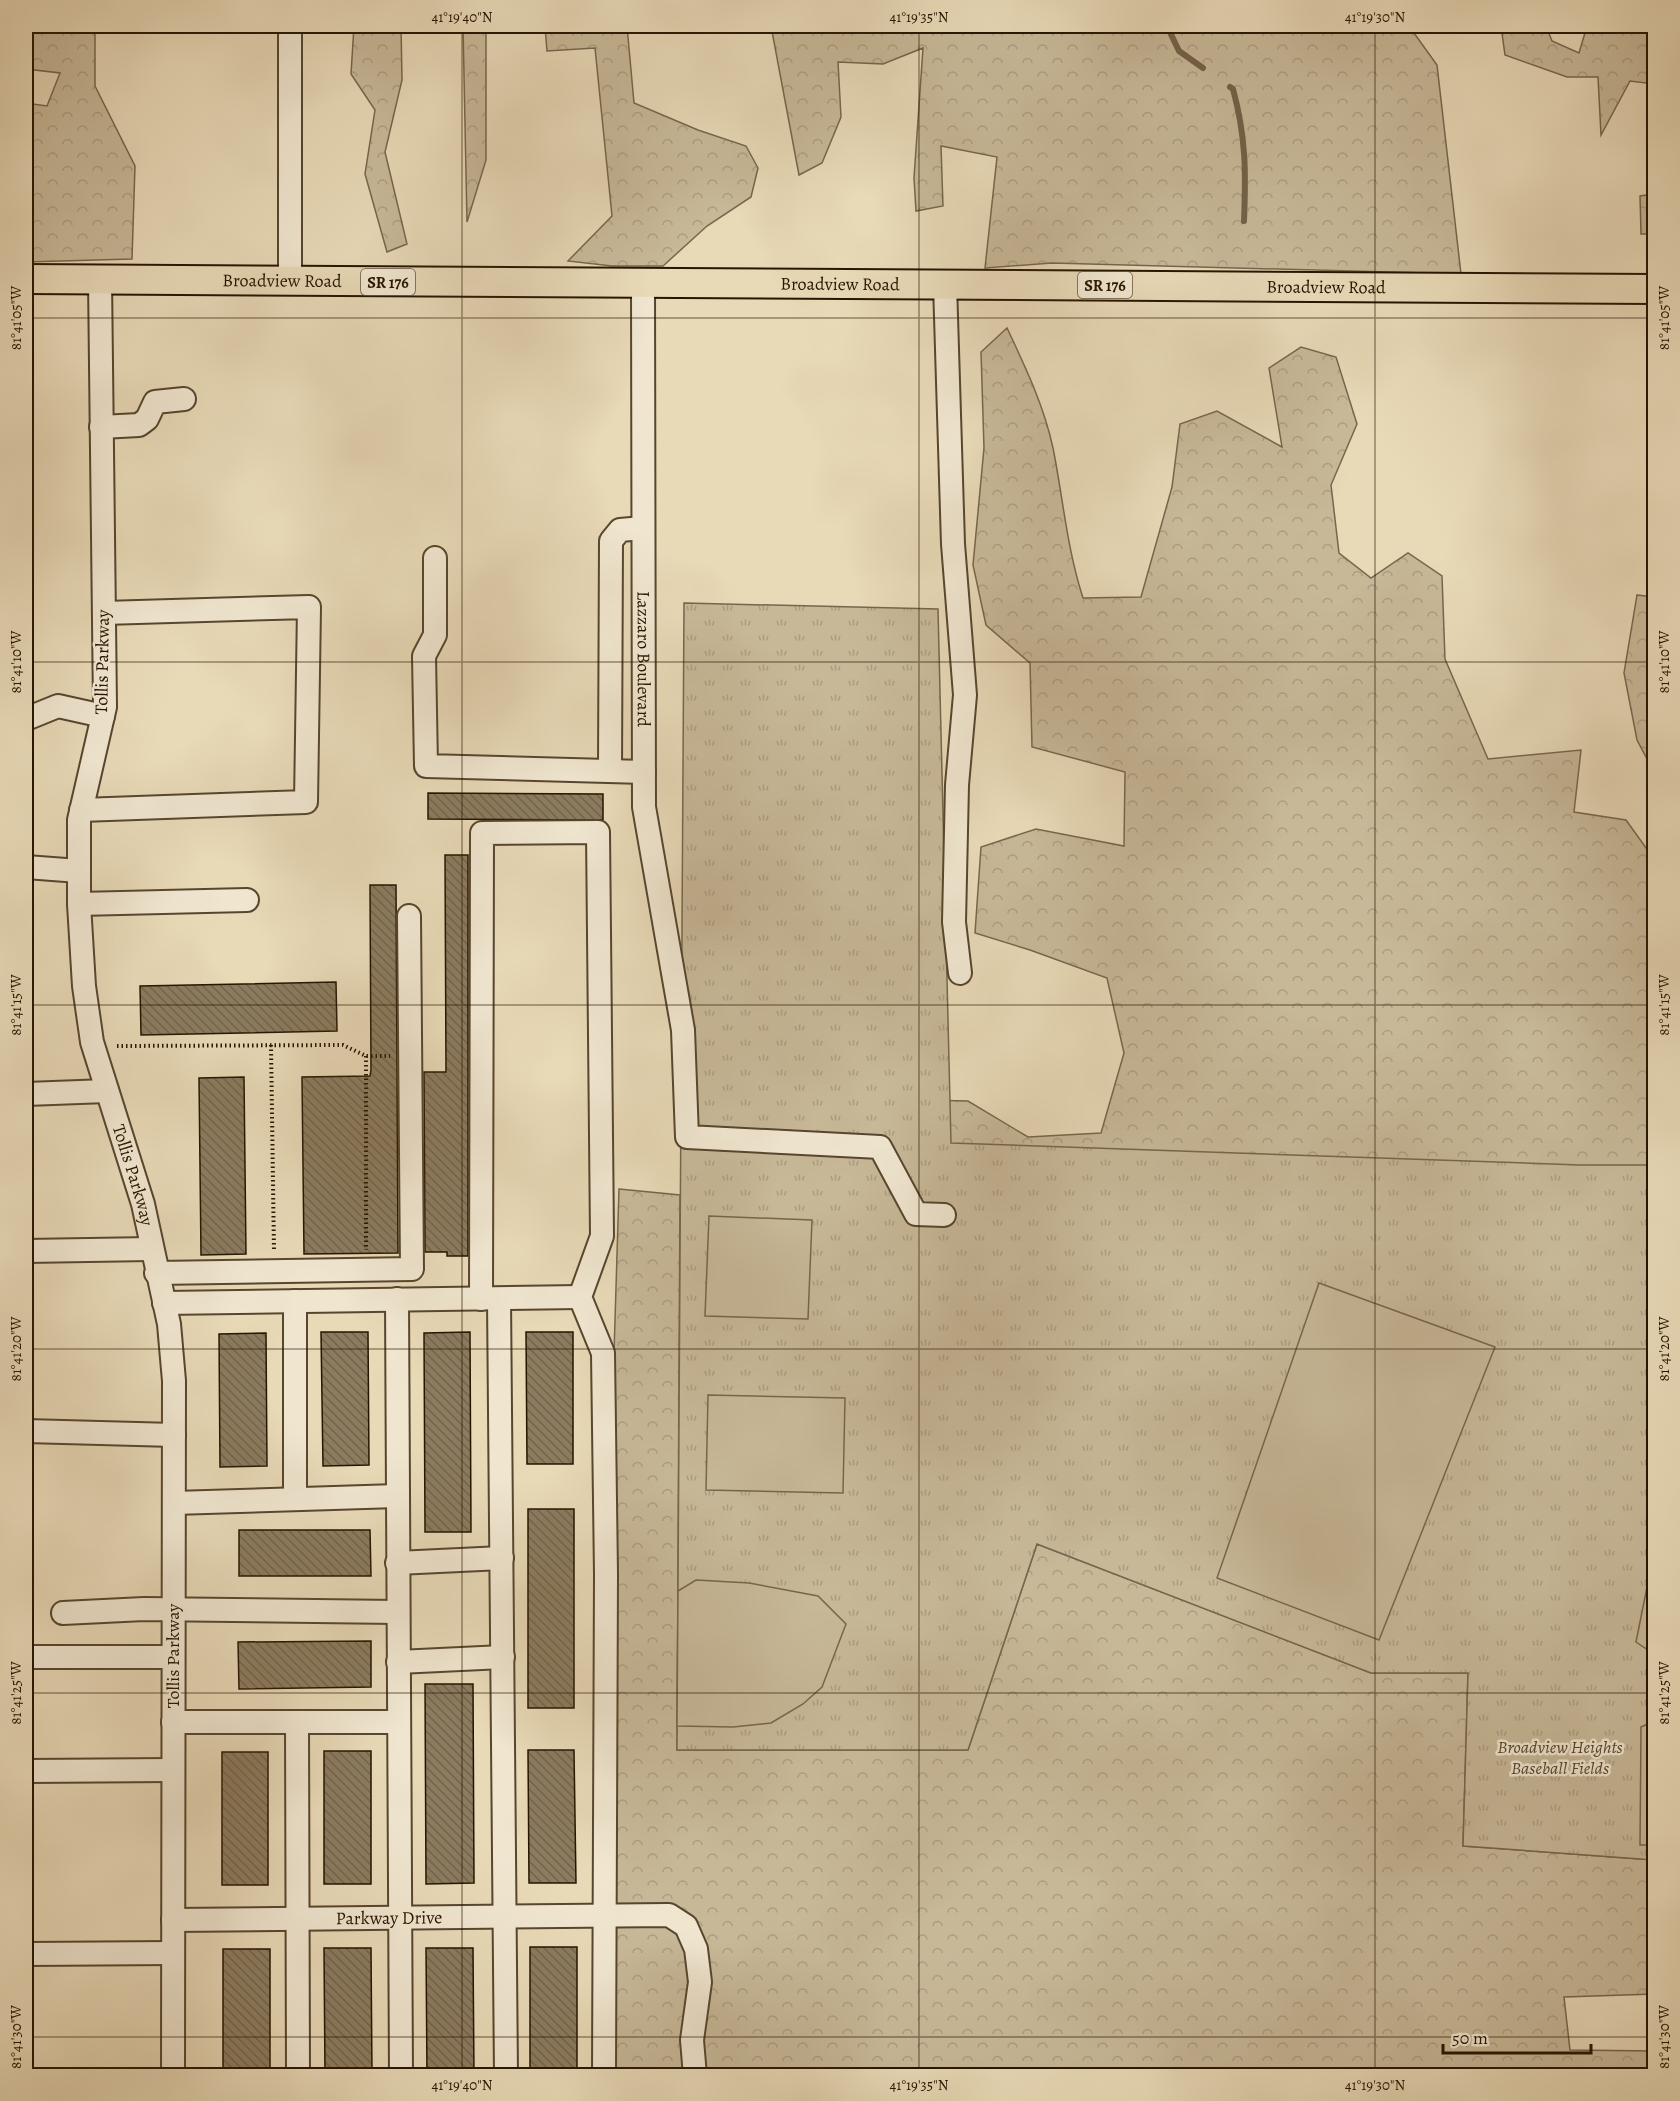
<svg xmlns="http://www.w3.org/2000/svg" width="1680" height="2101" font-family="Alegreya,serif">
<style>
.forest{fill:url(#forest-crowns);stroke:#77664c;stroke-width:1.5}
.park{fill:url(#park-tufts);stroke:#77664c;stroke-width:1.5}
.pitch{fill:#c7b898;stroke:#77664c;stroke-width:1.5}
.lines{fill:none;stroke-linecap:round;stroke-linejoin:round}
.stream{stroke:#736249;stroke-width:6}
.building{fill:url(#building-back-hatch);stroke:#271500;stroke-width:1.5}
.minor-casing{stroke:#57462e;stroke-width:26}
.major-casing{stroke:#271500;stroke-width:32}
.path{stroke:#271500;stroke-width:4;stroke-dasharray:1.5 3;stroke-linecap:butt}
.minor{stroke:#f0e6d0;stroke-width:22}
.major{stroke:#e8d9b7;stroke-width:28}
.ticks{fill:none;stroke:#271500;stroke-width:1.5;stroke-opacity:0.45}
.labels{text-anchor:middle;stroke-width:5;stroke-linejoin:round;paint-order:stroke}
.shield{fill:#f0e6d0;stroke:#63543e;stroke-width:1.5}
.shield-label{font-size:16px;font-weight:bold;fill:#271500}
.street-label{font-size:18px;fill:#271500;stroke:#f0e6d0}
.park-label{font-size:18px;font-style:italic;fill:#57462e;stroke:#f0e6d0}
.neatline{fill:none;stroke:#271500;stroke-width:2}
.ticks-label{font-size:15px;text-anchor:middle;fill:#271500}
</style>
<defs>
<pattern id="forest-crowns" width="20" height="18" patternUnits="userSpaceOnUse" patternTransform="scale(1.5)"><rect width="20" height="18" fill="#c7b898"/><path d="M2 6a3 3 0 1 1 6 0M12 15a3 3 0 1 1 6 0" fill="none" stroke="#ab9d81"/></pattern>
<pattern id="park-tufts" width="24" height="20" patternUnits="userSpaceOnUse" patternTransform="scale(1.5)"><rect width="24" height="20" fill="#c7b898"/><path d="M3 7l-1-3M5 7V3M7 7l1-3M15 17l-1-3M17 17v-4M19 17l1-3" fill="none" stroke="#ab9d81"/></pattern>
<pattern id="building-back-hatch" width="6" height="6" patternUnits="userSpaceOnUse" patternTransform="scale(1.5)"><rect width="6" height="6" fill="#8b7b5f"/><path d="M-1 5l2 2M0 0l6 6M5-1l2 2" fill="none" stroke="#72644c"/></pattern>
</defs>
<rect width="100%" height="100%" fill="#e8d9b7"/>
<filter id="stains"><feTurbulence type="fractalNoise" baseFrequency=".00333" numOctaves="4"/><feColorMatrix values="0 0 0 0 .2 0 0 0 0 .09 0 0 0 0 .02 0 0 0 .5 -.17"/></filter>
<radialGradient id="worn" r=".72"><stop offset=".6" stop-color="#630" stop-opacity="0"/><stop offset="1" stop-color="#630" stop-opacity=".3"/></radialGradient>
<!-- forest -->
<path class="forest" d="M26,26H95V86L135,166L132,259L26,262V103L47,106L60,73L26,69Z
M354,26H401L402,80L385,152L407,244L387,252L365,174L375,110L351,74Z
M463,26H486V160L467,222Z
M545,26H627L634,103L698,130L746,146L758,168L751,197L707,226L663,266H612L568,261L612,216L595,48L547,51Z
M771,26H1409L1437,65L1461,274L1052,263L985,268L997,157L941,146L943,206L916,211L914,178L923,48L883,64L838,62L841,117L822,163L799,175Z
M1501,26H1546L1552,41L1579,53L1587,26H1654V84L1630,81L1601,135L1598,77H1567L1505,55Z
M1654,194V234H1641L1640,196Z
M1007,328C1025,366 1044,406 1053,448C1063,498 1067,549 1083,598L1141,597L1172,487L1180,424L1217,411L1282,447L1269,368L1301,347L1336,357L1357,424L1331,485L1339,553L1371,578L1408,553L1442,576L1445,659L1488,759L1581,750L1574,812L1626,820L1654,859V1189L960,1202L922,1100L968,1101L1028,1137L1101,1133L1124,1053L1107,978L1030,950L975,933L981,847L1036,829L1124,846L1125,772L1032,747L1030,663L986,625L973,565L984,448L981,352Z
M1637,595L1654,597V772L1637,740L1624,673Z
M619,1189L680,1195L677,1750H968L1037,1544L1371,1673H1468L1463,1846L1654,1860V1994L1564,1997L1570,2050L1654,2051V2075L614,2076L611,1452Z"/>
<!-- park -->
<path class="park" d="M684,603L938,609L951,1143L1580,1165H1654V1860L1463,1846L1468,1673H1371L1037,1544L968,1750H677Z"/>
<!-- pitch -->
<path class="pitch" d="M709,1216L812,1220L808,1319L705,1316Z
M1319,1283L1495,1347L1379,1640L1217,1578Z
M708,1395L845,1398L843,1493L706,1490Z
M1654,1552V1654L1636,1642Z
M696,1580L749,1583L818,1596L846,1624L822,1687L803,1704L771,1723L733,1727L677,1726L678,1591Z
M1654,1721V1845H1640L1641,1727Z"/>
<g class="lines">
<!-- stream -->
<path class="stream" d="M1167,26L1179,51L1203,68
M1230,87L1233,89C1246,137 1246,172 1244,221"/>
</g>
<!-- building -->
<path class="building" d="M428,793L603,794V820L428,819Z
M445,855H468V1256H447V1252H425L424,1072H446Z
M370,885H396L398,1253L304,1254L302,1077L370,1076L371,1070Z
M336,982L337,1031L141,1035L140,986Z
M244,1077L246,1254L201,1255L199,1078Z
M321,1332H368L369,1465L323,1466Z
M470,1332L471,1532H425L424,1333Z
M526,1332H573V1464H527Z
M266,1333L267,1466L220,1467L219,1334Z
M528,1509H574V1708H528Z
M239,1530H370L371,1576H239Z
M371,1641V1687L239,1689L238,1642Z
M425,1684H473L474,1883L426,1884Z
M528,1750H574L576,1883H529Z
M324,1751H371V1884H324Z
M222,1752H268V1885H222Z
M530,1947H577V2076H530Z
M324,1948H371L372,2076H325Z
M426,1948H473L474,2076H427Z
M223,1949H270V2076H223Z"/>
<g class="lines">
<defs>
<g id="minor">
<path id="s1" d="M100,279L105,707L79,820V904L84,986L92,1042L143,1204L169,1324L174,1381L173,2076"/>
<path d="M290,281V26"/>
<path id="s2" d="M643,284L644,807L683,1030L687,1137L880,1147L916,1214L944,1215"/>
<path d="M945,284L953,544L965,695L957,785L954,922L960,973"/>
<path d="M101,427L139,425L147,419L155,402L184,399"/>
<path d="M435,558V635L424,656L426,766L644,772"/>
<path d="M26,719L58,706L103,716"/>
<path d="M610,771L611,541L620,530L643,528"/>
<path d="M81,810L306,802L309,607L104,613"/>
<path d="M26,867L79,871"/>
<path d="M79,904L247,900"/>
<path d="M26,1094L107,1091"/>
<path d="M26,1251L151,1249"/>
<path d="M156,1273L412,1269L409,916"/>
<path d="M397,1299L401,2076"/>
<path d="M481,1299L482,833L598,832L602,1236L580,1297L603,1353L606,1574L604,2076"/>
<path d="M499,1299L506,2076"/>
<path d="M295,1301V1499"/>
<path d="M164,1303L580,1297"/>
<path d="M26,1431L174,1435"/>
<path d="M174,1503L397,1496"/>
<path d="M397,1563L502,1558"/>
<path d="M63,1613L144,1609L397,1612"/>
<path d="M26,1657H173"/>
<path d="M398,1662L503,1657"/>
<path d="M173,1722H398"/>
<path d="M297,1722L298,2076"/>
<path d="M26,1771L173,1770"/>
<path id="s3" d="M173,1920L669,1915L686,1926L696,1949L700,1982L692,2040L695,2076"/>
<path d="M26,1954L173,1953"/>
</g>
<g id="major">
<path id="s4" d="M26,279L1654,289"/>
</g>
</defs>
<!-- minor casing -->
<use href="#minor" class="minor-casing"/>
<!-- major casing -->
<use href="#major" class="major-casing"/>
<!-- path -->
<path class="path" d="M271,1045L274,1252
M117,1046L343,1045L366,1056H390
M366,1056V1250"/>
<!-- minor -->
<use href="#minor" class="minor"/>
<!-- major -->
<use href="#major" class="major"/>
</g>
<!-- ticks -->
<path class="ticks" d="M462,26V2076M919,26V2076M1375,26V2076M26,318H1654M26,662H1654M26,1005H1654M26,1349H1654M26,1693H1654M26,2037H1654"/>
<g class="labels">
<!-- shield labels -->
<g class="shield">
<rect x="361" y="269" width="54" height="26" rx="4.5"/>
<rect x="1078" y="272" width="54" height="26" rx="4.5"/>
</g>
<g class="shield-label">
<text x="388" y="288">SR 176</text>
<text x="1105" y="291">SR 176</text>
</g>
<!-- street labels -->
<g class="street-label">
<text dy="6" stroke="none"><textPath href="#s4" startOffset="256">Broadview Road</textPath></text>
<text dy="6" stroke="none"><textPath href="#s4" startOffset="814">Broadview Road</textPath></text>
<text dy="6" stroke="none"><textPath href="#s4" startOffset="1300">Broadview Road</textPath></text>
<text dy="6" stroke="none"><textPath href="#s2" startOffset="375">Lazzaro Boulevard</textPath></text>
<text transform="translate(102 662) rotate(-89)" y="6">Tollis Parkway</text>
<text dy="6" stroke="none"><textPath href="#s1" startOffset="906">Tollis Parkway</textPath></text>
<text transform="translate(173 1656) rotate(-90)" y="6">Tollis Parkway</text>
<text dy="6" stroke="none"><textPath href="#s3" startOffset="216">Parkway Drive</textPath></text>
</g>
<!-- park labels -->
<g class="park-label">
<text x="1560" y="1753">Broadview Heights<tspan x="1560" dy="21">Baseball Fields</tspan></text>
</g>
</g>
<!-- margin -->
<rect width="1680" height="2101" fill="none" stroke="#e8d9b7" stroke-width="66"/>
<!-- scale -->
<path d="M1443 2044v9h148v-9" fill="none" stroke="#271500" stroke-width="3"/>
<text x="1452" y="2044" font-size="18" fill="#271500" stroke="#f0e6d0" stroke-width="4.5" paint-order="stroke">50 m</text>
<rect x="33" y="33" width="1614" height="2035" class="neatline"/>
<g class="ticks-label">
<text x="462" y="22">41°19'40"N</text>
<text x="919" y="22">41°19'35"N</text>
<text x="1375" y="22">41°19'30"N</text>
<text transform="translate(1664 318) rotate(-90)" y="5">81°41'05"W</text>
<text transform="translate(16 318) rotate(-90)" y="5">81°41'05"W</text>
<text transform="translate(1664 662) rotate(-90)" y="5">81°41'10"W</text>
<text transform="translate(16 662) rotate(-90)" y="5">81°41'10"W</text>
<text transform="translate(1664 1005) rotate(-90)" y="5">81°41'15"W</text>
<text transform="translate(16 1005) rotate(-90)" y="5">81°41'15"W</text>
<text transform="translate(1664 1349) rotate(-90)" y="5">81°41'20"W</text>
<text transform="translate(16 1349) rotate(-90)" y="5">81°41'20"W</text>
<text transform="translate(1664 1693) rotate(-90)" y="5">81°41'25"W</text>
<text transform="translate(16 1693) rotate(-90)" y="5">81°41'25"W</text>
<text transform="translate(1664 2037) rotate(-90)" y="5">81°41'30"W</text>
<text transform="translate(16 2037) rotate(-90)" y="5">81°41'30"W</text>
<text x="462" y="2090">41°19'40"N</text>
<text x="919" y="2090">41°19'35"N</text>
<text x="1375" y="2090">41°19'30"N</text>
</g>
<rect width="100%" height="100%" filter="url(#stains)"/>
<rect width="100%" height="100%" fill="url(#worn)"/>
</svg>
